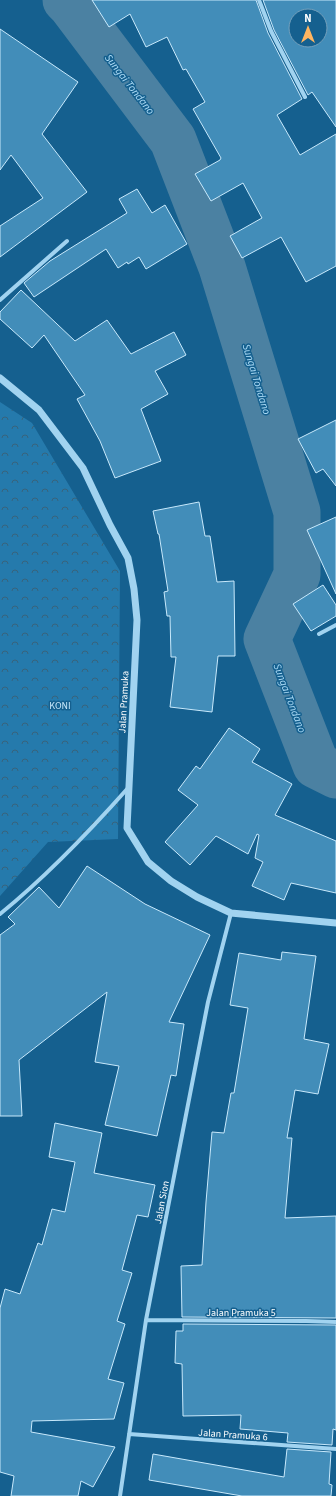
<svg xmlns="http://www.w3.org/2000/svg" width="336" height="1496" font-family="'Source Sans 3',sans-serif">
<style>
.park{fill:url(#park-crowns)}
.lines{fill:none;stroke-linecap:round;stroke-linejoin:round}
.river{stroke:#4b81a2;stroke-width:47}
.building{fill:#428db9;stroke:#c8e9fc;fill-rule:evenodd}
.minor{stroke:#a1d3f0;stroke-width:4}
.tertiary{stroke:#a1d3f0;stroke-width:7}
.labels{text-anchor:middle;stroke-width:3;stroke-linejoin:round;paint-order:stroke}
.street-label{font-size:10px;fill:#fff;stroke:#15608f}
.park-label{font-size:10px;fill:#c8e9fc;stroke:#15608f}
.water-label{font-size:11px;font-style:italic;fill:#addcf7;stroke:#15608f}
</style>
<defs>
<pattern id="park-crowns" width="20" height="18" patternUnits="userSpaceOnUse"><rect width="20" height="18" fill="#257aac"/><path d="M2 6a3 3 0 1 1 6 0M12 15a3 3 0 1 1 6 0" fill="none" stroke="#38637c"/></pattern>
</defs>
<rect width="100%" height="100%" fill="#15608f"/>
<!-- park -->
<path class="park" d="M0,402L32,423L120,571L118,839L48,842L0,896Z"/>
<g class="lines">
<!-- river -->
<path class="river" d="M66,0L72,6L173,140L222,267L297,512V575L267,639L316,765L336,775"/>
</g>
<!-- building -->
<path class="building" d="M92,0H256L268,33L302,99L277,115L300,155L336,134V266L306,282L281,237L242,258L230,236L262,218L243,183L211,201L195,174L220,160L221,158L193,109L205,102L186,69L183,70L167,37L146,47L130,14L109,27Z
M263,0H336V127L312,92L308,95L274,30ZM296,16H320V40H296Z
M0,29L78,82L42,134L87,192L0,257V226L43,198L11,155L0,170Z
M137,189L152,213L165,205L187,244L146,269L139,257L128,264L127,262L118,268L106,249L34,297L24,283L50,261L127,213L119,199Z
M21,290L75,341L107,320L131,354L174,332L186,355L155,371L168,394L141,409L161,461L115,478L100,441L77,399L85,395L44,335L32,348L0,319V312Z
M336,420V486L323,469L316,473L298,439Z
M199,502L205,536H210L217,582L234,581L235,656H218L212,712L170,707L176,657H171L170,616H167L164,592L168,591L159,534H158L153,511Z
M336,517V594L307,530Z
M323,585L336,605V616L311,631L293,604Z
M229,728L260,749L252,762L292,784L275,815L336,841V893L291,883L284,900L252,886L263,862L255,858L259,835L257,834L248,854L216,836L190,865L165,842L198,805L178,790L196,766L200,769Z
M87,866L145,904L210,935L169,1022L184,1024L176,1076L171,1075L157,1136L105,1125L119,1066L95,1062L107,992L19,1060L22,1116H0V935L15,924L8,917L39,887L59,908Z
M282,952L316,956L304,1039L329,1044L318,1094L295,1090L287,1138H292L285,1218L336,1216V1318L182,1317L181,1266L202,1265L206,1202L212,1132L224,1133L231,1093H234L248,1008L230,1005L239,953L281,960Z
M55,1123L102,1133L94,1173L155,1185L148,1217L137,1215L122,1270L132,1273L117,1321L125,1324L108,1379L124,1383L114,1419L32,1421L31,1432L115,1447L93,1487L81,1481L78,1496H11L14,1476L0,1472V1308L5,1289L20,1294L38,1243L42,1245L52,1209L65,1212L75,1162L49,1157Z
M183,1324L336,1325V1430L333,1429L332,1445L287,1442L288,1433L240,1429L241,1415L183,1416L182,1364L175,1363L176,1331H183Z
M287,1449L331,1452L329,1484L332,1485L331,1496H242L149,1480L153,1454L284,1477Z"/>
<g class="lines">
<!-- minor -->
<path class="minor" d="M259,0L271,31L305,97
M0,300L67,241
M319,634L336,625
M0,914C47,876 88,833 128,788
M146,1320L306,1321L336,1322
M129,1434L336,1449
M120,1496L146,1320L208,1002L231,913"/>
<!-- tertiary -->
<path class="tertiary" d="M0,378L39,410L83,468L110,525L128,558L134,589L137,620L127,828L148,862L171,881L197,897L231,913L336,923"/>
</g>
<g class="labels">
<!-- street labels -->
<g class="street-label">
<text transform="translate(123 702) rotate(-87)" y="4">Jalan Pramuka</text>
<text transform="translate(161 1202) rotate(-79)" y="4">Jalan Sion</text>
<text x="241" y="1316">Jalan Pramuka 5</text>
<text transform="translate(233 1434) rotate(4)" y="4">Jalan Pramuka 6</text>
</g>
<!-- park labels -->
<g class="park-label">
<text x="60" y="709">KONI</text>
</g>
<!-- water labels -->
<g class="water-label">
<text transform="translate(130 84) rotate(52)" y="4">Sungai Tondano</text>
<text transform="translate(257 379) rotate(73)" y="4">Sungai Tondano</text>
<text transform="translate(290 698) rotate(69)" y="4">Sungai Tondano</text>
</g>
</g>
<!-- north arrow -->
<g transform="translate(308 28)"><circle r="19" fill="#15608f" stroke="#73a0bc"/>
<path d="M0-3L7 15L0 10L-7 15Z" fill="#ffb561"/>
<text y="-6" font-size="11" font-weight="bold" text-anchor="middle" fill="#ffffff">N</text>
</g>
</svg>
